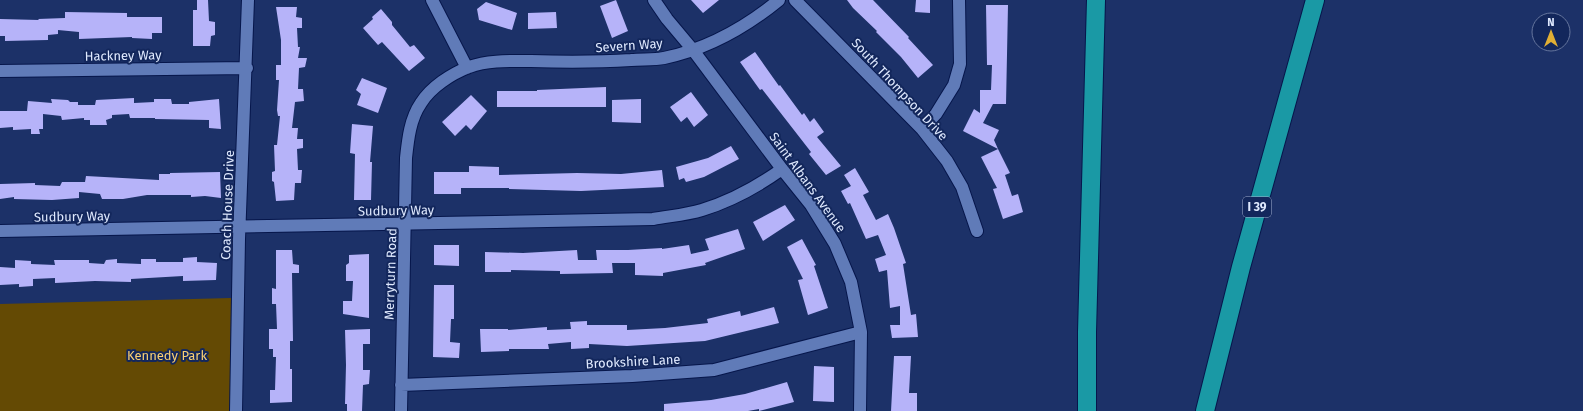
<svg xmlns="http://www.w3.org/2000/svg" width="1583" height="411" font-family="'Fira Sans',sans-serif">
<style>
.green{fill:#644a04}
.building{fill:#b6b3f9}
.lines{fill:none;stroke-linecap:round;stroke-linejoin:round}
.minor-casing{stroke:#06164b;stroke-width:14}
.highway-casing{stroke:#06164b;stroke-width:20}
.minor{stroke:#607bb8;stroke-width:12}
.highway{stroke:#1a99a5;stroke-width:18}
.labels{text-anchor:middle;stroke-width:4;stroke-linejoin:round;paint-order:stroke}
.shield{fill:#13275c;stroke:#a2afcd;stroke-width:1}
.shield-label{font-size:12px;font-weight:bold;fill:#dfe9fe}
.street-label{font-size:13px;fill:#dfe9fe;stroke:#13275c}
.park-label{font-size:13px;fill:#fad073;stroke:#13275c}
</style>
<rect width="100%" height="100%" fill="#1c3168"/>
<!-- green -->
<path class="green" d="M231,298L230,411H0V304Z"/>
<!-- building -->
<path class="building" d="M197,0H208L209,21L215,22V35L211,36L210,46H193V10H197Z
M616,0L628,31L612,38L600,6Z
M691,0H719L703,13Z
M847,0H873L909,37L908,38L933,65L918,78L901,57L876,32L877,31L853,8Z
M916,0H930V13L915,12Z
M486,2L517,13L512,30L479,20L477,9Z
M986,5H1008L1006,104H993L983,123L999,130L994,140L998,149L963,131L974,109L980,113V90H991L992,65H987Z
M276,7H297L296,17L302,18V28H297L298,47H300L298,58H307L305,67L299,68L298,89H303L304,101L295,102L292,128H298L297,139H303V148L297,149L298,170H302L301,183H295L294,200L276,201L274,182L272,181V172L275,171L274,145H277L280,116H278L277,110L279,80H276V65H281V40Z
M381,9L392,22V25L410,47L414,45L425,58L409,71L382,42L378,45L363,28L373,19L372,17Z
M65,12L127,13V17H162V33H152V39L132,38V37L79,39V32L58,30V34L48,35V40L5,41V36H0V19L39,20L38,19L65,18Z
M556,12L557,28L528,29V13Z
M755,52L779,86L780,85L802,115L804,113L810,122L814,118L824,132L817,137L841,166L826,175L809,154L811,152L762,89L760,90L740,62Z
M362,78L387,88L378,113L357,105L361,94L356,90Z
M606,87V107H497V91H537V90Z
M691,92L708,115L694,127L687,117L681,122L670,107Z
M471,95L487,111L471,130L466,125L455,136L442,122Z
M134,98V103L154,102V99H171L172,104H189V102L219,99L221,129L209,128V120L155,119V118H130L129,114L112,115V118L106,120L107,125H90V120H84V118L62,120L61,116L43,114V129H39L40,134H31V129L13,130V127L0,128V111H27L28,101L52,103L51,99L68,100L70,102H78V105H95L96,100Z
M641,99V123L612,122V100Z
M352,124L373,126L370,162H372L371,200H354L355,154L350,153Z
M731,146L739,159L704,177L686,182L684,178L679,180L676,167L708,158Z
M998,149L1010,173L1005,175L1012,196L1018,194L1023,212L1003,219L993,189L997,188L981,157Z
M469,166L499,167V175L577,173L621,174L662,170L664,187L581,191L509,189V188H461V194H434V172H469Z
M855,168L869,192L863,195L876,220L888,214L894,228L906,263L903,264L911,315L916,314L918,337L892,338L890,325H900V306L890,308L887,270L879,272L875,259L886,255L878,235L866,239L850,203L848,204L841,191L851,186L844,175Z
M220,172L221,198L205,196L191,197V195H147L123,199H102L100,194L79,192V198L52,200L14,199V197L0,199V184L35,183V185L60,186L62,182H85L86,176L159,180V174H170V173Z
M785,205L795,220L763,241L753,222Z
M738,229L745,249L705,263L706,265L663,273V276L635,275V263H612L613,273L560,274V271L511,270V272H485V252L523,253L577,250L578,260H597L596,250H628L662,248V249L689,245L691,254L709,250L705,239Z
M802,239L816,265L814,266L828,308L808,315L798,280L803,279L787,247Z
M434,245H459V266L434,265Z
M276,250H292L293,264L299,265V273H292L293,341H290V369H292V402L270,403V390H275L276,357H273V349H269V329H277L276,304H272V288L276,289Z
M369,254V318L343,314V301H352L353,281H346V265L349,263V255Z
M197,257V262L217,263L216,280L183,281V276L131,279V282L95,281L55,283V278L33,279V286L19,287V284L0,285V267L15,268V260L31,261V264L55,265L54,260H89V263L104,264L106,260L117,259V263L141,264V259H156V262H183V258Z
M434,285H454V319H451L450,342L460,343L459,358L433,357Z
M774,307L779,323L705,341L627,346L589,344V348L571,349V342L548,344L549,349H509V351L481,352L480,329H508V330L547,327V330L571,329L570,322L587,321V325H627V330L665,328L708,323L707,319L740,311L741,316Z
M370,329V344H363V370H370L369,384L363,385L362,411H347V404H345L346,365L345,330Z
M894,356H911L909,393H917V411H891Z
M814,366L834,367V402L813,401Z
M787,382L794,402L759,411V409L748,411H664V404L711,400L745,394Z"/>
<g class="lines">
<defs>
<path id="minor" d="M432,0L467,68
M654,0L667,19L693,50L782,169L811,205L835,244L851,282L861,332L860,411
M795,0L922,129L947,161L962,187L977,231
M0,71L247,68
M922,129L936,114L954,85L960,64L959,0
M0,231L653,219C669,216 686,215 702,210C731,201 757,187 782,169
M401,385L632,376L714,370L861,332
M236,411L239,239L248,0
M401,411L406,158C408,139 410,119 421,103C431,87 451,74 469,67C489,60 510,61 531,61C565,62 598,62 631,60C642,59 654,60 664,58C707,49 746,27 779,0"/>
<path id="highway" d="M1087,411V332L1096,0
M1205,411L1241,267L1315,0"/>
</defs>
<!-- minor casing -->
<use href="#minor" class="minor-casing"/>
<!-- highway casing -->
<use href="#highway" class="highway-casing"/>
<!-- minor -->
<use href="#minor" class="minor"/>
<!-- highway -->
<use href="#highway" class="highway"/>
</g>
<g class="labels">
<!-- shield labels -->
<rect class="shield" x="1243" y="197" width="28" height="20" rx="3"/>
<g class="shield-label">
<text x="1257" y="211">I 39</text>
</g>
<!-- street labels -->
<g class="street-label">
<text transform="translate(629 45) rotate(-4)" y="5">Severn Way</text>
<text transform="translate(123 55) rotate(-1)" y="5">Hackney Way</text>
<text transform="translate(900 89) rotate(47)" y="5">South Thompson Drive</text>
<text transform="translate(808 182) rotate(54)" y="5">Saint Albans Avenue</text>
<text transform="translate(227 205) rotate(-88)" y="5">Coach House Drive</text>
<text transform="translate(396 210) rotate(-1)" y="5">Sudbury Way</text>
<text transform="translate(72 216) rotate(-1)" y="5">Sudbury Way</text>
<text transform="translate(390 274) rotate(-88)" y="5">Merryturn Road</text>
<text transform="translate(633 361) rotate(-3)" y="5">Brookshire Lane</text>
</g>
<!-- park labels -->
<g class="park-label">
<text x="167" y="360">Kennedy Park</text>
</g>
</g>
<!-- north arrow -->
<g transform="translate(1551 32)"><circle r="19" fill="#13275c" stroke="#65759d"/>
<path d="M0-3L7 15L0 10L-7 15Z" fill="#e1af34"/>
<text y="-6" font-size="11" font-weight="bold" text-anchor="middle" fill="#dfe9fe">N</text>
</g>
</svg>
